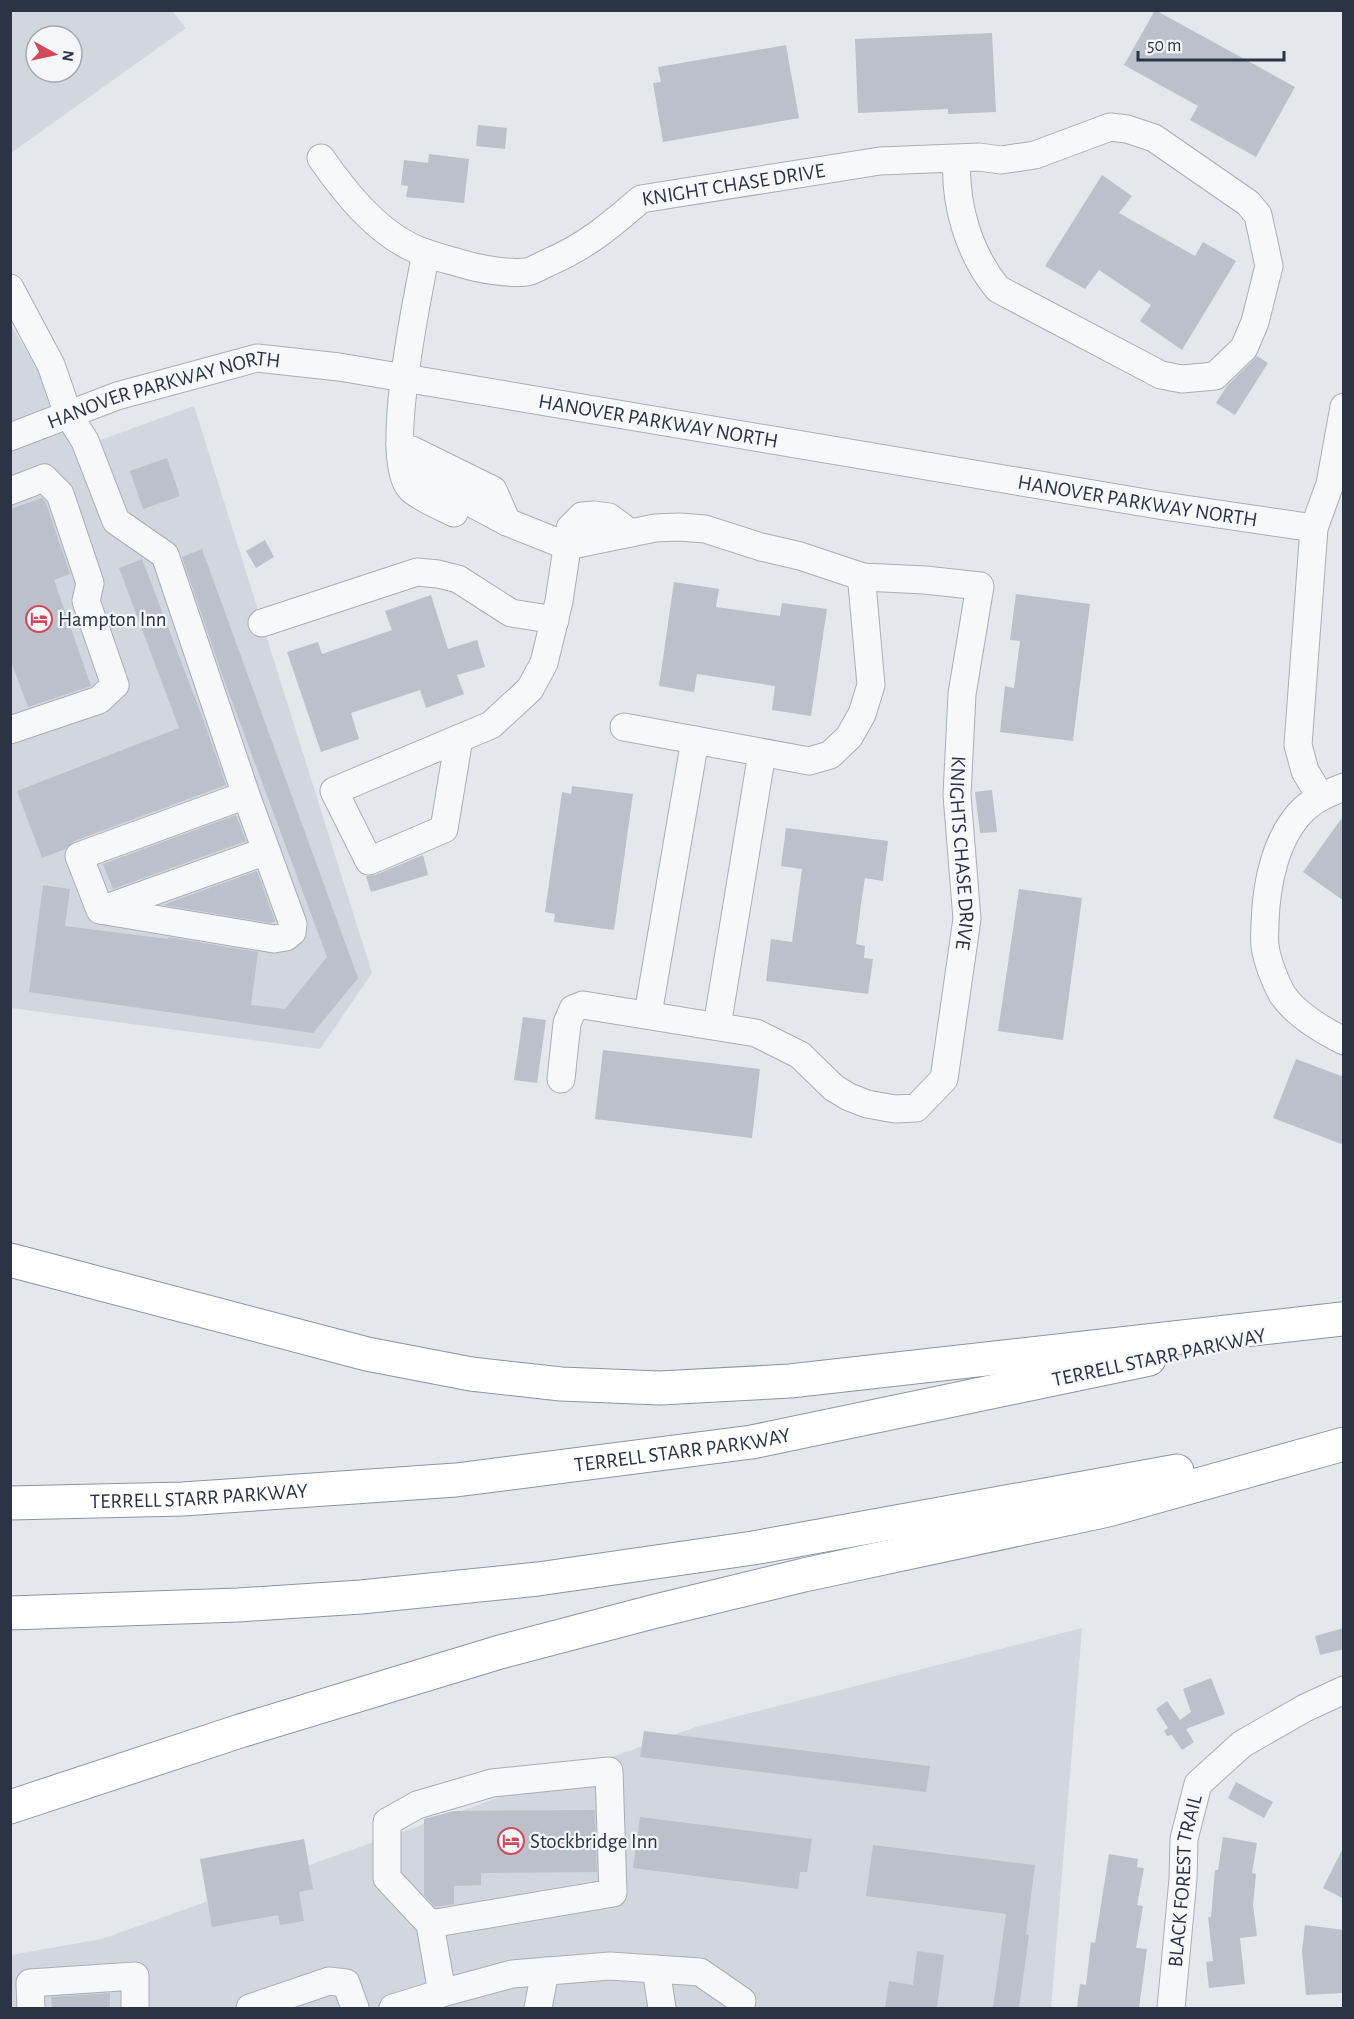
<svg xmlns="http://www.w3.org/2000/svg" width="1354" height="2019" font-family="'Alegreya Sans',sans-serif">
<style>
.built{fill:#d2d6de;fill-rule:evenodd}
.building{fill:#bbc0ca}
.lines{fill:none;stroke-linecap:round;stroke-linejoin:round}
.minor-casing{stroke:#a9aeb7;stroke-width:29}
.highway-casing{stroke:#8b94a3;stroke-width:35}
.minor{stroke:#f7f8fa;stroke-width:27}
.highway{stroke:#fff;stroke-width:33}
.labels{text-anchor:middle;stroke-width:4.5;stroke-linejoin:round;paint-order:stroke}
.street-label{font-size:21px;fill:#2b3445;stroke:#f4f6f9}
.poi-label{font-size:21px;fill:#2b3445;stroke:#f4f6f9;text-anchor:start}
</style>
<rect width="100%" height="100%" fill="#e4e7ec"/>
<!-- built -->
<path class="built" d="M11,10L172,11L186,28L11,153ZM36,36H72V72H36Z
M10,324L70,421L81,447L194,406L372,973L320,1049L11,1008Z
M1082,1628L1051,2008H11V1955L102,1939L696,1727Z"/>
<!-- building -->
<path class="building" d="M1155,10L1295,87L1256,157L1190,120L1198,106L1124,65Z
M992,33L996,112L948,114V109L858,113L855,39Z
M786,45L799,118L663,142L653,83L661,82L658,67Z
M478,125L507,128L505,149L476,146Z
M429,154L469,159L464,203L406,197L408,186L401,185L404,160L428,163Z
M1102,175L1132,196L1119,213L1195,256L1203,242L1236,261L1182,350L1140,321L1151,305L1099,270L1085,289L1045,266Z
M1257,356L1268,363L1235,415L1216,403L1227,386Z
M167,458L180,496L143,509L130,471Z
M42,498L46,503L70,574L54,580L91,686L28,707L10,659V509Z
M265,540L274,557L256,568L246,551Z
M202,549L358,978L313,1033L29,992L43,885L70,889L65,926L168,939V937L258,952L251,1005L285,1009L327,957L223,677L182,557Z
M142,559L203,719L226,785L74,841L65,849L42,858L17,791L179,728L119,568Z
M674,582L719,589L716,607L780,616L782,603L827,609L811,716L772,710L775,686L697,674L694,692L659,686Z
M1016,594L1090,604L1073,741L1000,732L1005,686L1014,688L1020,641L1010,640Z
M431,595L448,649L477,640L485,667L457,675L464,694L426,708L420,690L351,713L359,739L321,752L287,652L318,642L322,654L392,630L385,611Z
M572,786L633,794L614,930L554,922L555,914L545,912L562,792L571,794Z
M992,790L997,832L980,833L975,792Z
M236,815L246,841L113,889L103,864Z
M1344,815V901L1303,872Z
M786,828L888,841L883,881L865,878L861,904L856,944L865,946L864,958L873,959L868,994L766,981L771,939L792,942L802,869L781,866Z
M423,855L428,875L371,892L366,876L375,875Z
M257,871L275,921L271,923L163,905Z
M1019,889L1082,898L1063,1040L998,1031Z
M523,1017L546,1020L537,1083L514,1080Z
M603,1050L760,1069L752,1138L595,1119Z
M1296,1059L1344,1077V1145L1273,1118Z
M1344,1628V1649L1320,1655L1315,1636Z
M1211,1678L1225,1714L1186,1729L1194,1742L1182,1750L1172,1735L1167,1736L1164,1731L1168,1728L1156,1709L1167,1701L1180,1720L1191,1712L1183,1689Z
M644,1731L930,1766L926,1792L640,1757Z
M1236,1782L1273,1802L1264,1818L1228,1798Z
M595,1810L597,1872L481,1873V1885L454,1886V1904L435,1907L424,1895V1819L454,1811Z
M640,1817L812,1839L807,1872H800L798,1889L633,1868Z
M1223,1837L1257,1843L1252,1873L1256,1874L1253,1905L1257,1936L1240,1938L1245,1984L1209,1988L1206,1962L1213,1961L1208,1917H1211L1215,1870H1218Z
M304,1839L313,1889L299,1892L304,1921L280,1925L278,1915L212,1927L200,1859Z
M873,1845L1035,1865L1026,1934L1029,1935L1019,2008H993L1006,1914L866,1896Z
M1344,1846V1899L1323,1888Z
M1109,1854L1138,1859L1137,1867L1144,1868L1137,1905L1143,1906L1136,1948L1147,1949L1139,2008H1077L1080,1984L1086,1985L1091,1942L1095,1943Z
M1305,1925L1344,1930V1993L1306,1995L1302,1951Z
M917,1951L944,1955L937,2008H885L889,1981L913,1985Z
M110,1993V2008H52L51,1997Z"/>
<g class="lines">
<defs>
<g id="minor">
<path id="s1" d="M321,158C344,191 374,229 411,247C427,255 446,259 463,264C479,269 509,274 526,272C533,271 541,266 547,263C585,247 610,226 641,199L880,161L979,157L1001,160L1035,155L1110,127L1127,129L1154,138L1248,203L1258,215L1269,266L1255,322L1244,348L1215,376L1182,379L1161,375L998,289C969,254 954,204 957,158"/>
<path d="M426,253C418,295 383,457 410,488C415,495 444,508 454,513"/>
<path d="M10,288L51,365L68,414L85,441L116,521L165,555L246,795L293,924L292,932L286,937L274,939L100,910L79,856L246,795"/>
<path id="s2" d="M10,437L117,396L257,358L339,367L1164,506L1314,528"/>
<path id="s3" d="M400,444L410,462L445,489L507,522L567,546L655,528L680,527L705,529L761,547L800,556L863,577L925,580L980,586L962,694L957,795L967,919L944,1079L916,1108L895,1109L867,1104L849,1097L834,1088L800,1055L756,1033L583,1005L573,1009L567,1023L561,1079"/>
<path d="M412,450L493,490L507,522"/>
<path d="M10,491L44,478L60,494L90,583L86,601L115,685L99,700L10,730"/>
<path d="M262,623L417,572L438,574L458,579L511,613L555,620"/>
<path d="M624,727L809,761L830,755L849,737L862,714L871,685L862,584L863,577"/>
<path d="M459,738L444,829L369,861L334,791L491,725L530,689L544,663L559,601L570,528L582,516L594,515L609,517L630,533"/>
<path d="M1344,787C1329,793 1316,798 1304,809C1275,837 1266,885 1265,924C1265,931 1264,939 1265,946C1267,961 1275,981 1282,994C1296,1015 1322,1030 1344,1041"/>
<path d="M1320,796L1305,771L1298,745L1314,528L1330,484L1344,407"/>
<path d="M101,910L266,851"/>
<path d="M648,1014L695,740"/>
<path d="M717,1026L762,753"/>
<path d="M430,1924L613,1893L609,1771L492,1783L417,1805L387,1822V1878L430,1924L442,1993"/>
<path d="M656,1969L662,2008"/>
<path d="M31,2008L30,1983L135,1976V2008"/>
<path d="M250,2008L329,1981L346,1983L355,2008"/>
<path d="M393,2008L442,1993L512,1974L610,1966L700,1972L742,2001"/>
<path d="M538,2008L545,1971"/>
<path id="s4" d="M1171,2008L1183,1879L1184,1839L1198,1784L1242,1744L1305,1708L1344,1690"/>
</g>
<g id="highway">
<path d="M10,1260L367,1354L471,1374L561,1384L660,1388L790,1381L1342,1319"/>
<path id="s5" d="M10,1503L183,1499L456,1480L752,1442L1149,1359"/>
<path d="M10,1613L238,1605L361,1597L538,1579L753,1548L1177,1471"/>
<path d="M10,1807L240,1731L500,1652L652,1612L804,1575L1108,1510L1344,1444"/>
</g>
</defs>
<!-- minor casing -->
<use href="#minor" class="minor-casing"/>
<!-- highway casing -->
<use href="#highway" class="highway-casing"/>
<!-- minor -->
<use href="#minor" class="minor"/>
<!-- highway -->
<use href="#highway" class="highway"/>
</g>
<!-- icons -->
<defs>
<symbol id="hotel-ring" viewBox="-11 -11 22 22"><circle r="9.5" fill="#f4f6f9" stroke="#d1495b" stroke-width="1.5"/><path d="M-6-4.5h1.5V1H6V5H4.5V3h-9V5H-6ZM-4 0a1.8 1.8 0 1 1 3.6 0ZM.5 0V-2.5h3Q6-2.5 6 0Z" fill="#d1495b"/></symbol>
</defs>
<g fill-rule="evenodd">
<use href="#hotel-ring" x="24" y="604" width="30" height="30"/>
<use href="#hotel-ring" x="496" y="1826" width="30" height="30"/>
</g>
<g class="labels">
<!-- street labels -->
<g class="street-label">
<text dy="7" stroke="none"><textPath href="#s1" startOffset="477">KNIGHT CHASE DRIVE</textPath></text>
<text dy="7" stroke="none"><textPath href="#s2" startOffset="162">HANOVER PARKWAY NORTH</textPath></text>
<text dy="7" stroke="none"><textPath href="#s2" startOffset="666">HANOVER PARKWAY NORTH</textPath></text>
<text dy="7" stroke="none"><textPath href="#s2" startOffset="1152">HANOVER PARKWAY NORTH</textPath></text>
<text dy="7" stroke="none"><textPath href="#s3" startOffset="891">KNIGHTS CHASE DRIVE</textPath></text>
<text transform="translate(1159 1357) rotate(-12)" y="7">TERRELL STARR PARKWAY</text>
<text dy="7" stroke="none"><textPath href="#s5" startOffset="675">TERRELL STARR PARKWAY</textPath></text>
<text dy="7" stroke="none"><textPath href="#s5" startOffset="189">TERRELL STARR PARKWAY</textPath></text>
<text dy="7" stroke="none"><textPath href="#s4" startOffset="128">BLACK FOREST TRAIL</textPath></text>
</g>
<!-- poi labels -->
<g class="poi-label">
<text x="58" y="626">Hampton Inn</text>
<text x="530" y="1848">Stockbridge Inn</text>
</g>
</g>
<!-- border -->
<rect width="1354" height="2019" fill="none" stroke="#2b3445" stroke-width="24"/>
<!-- north arrow -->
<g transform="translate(54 54) rotate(98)"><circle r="28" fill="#f4f6f9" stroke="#a4a8b1" stroke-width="1.5"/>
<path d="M0-4.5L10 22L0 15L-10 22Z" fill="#d1495b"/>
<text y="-9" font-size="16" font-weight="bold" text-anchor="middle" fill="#2b3445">N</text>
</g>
<!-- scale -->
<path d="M1138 51v9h146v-9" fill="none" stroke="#2b3445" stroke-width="3"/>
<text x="1147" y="51" font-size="18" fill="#2b3445" stroke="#f4f6f9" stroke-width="4.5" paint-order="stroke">50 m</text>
</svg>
